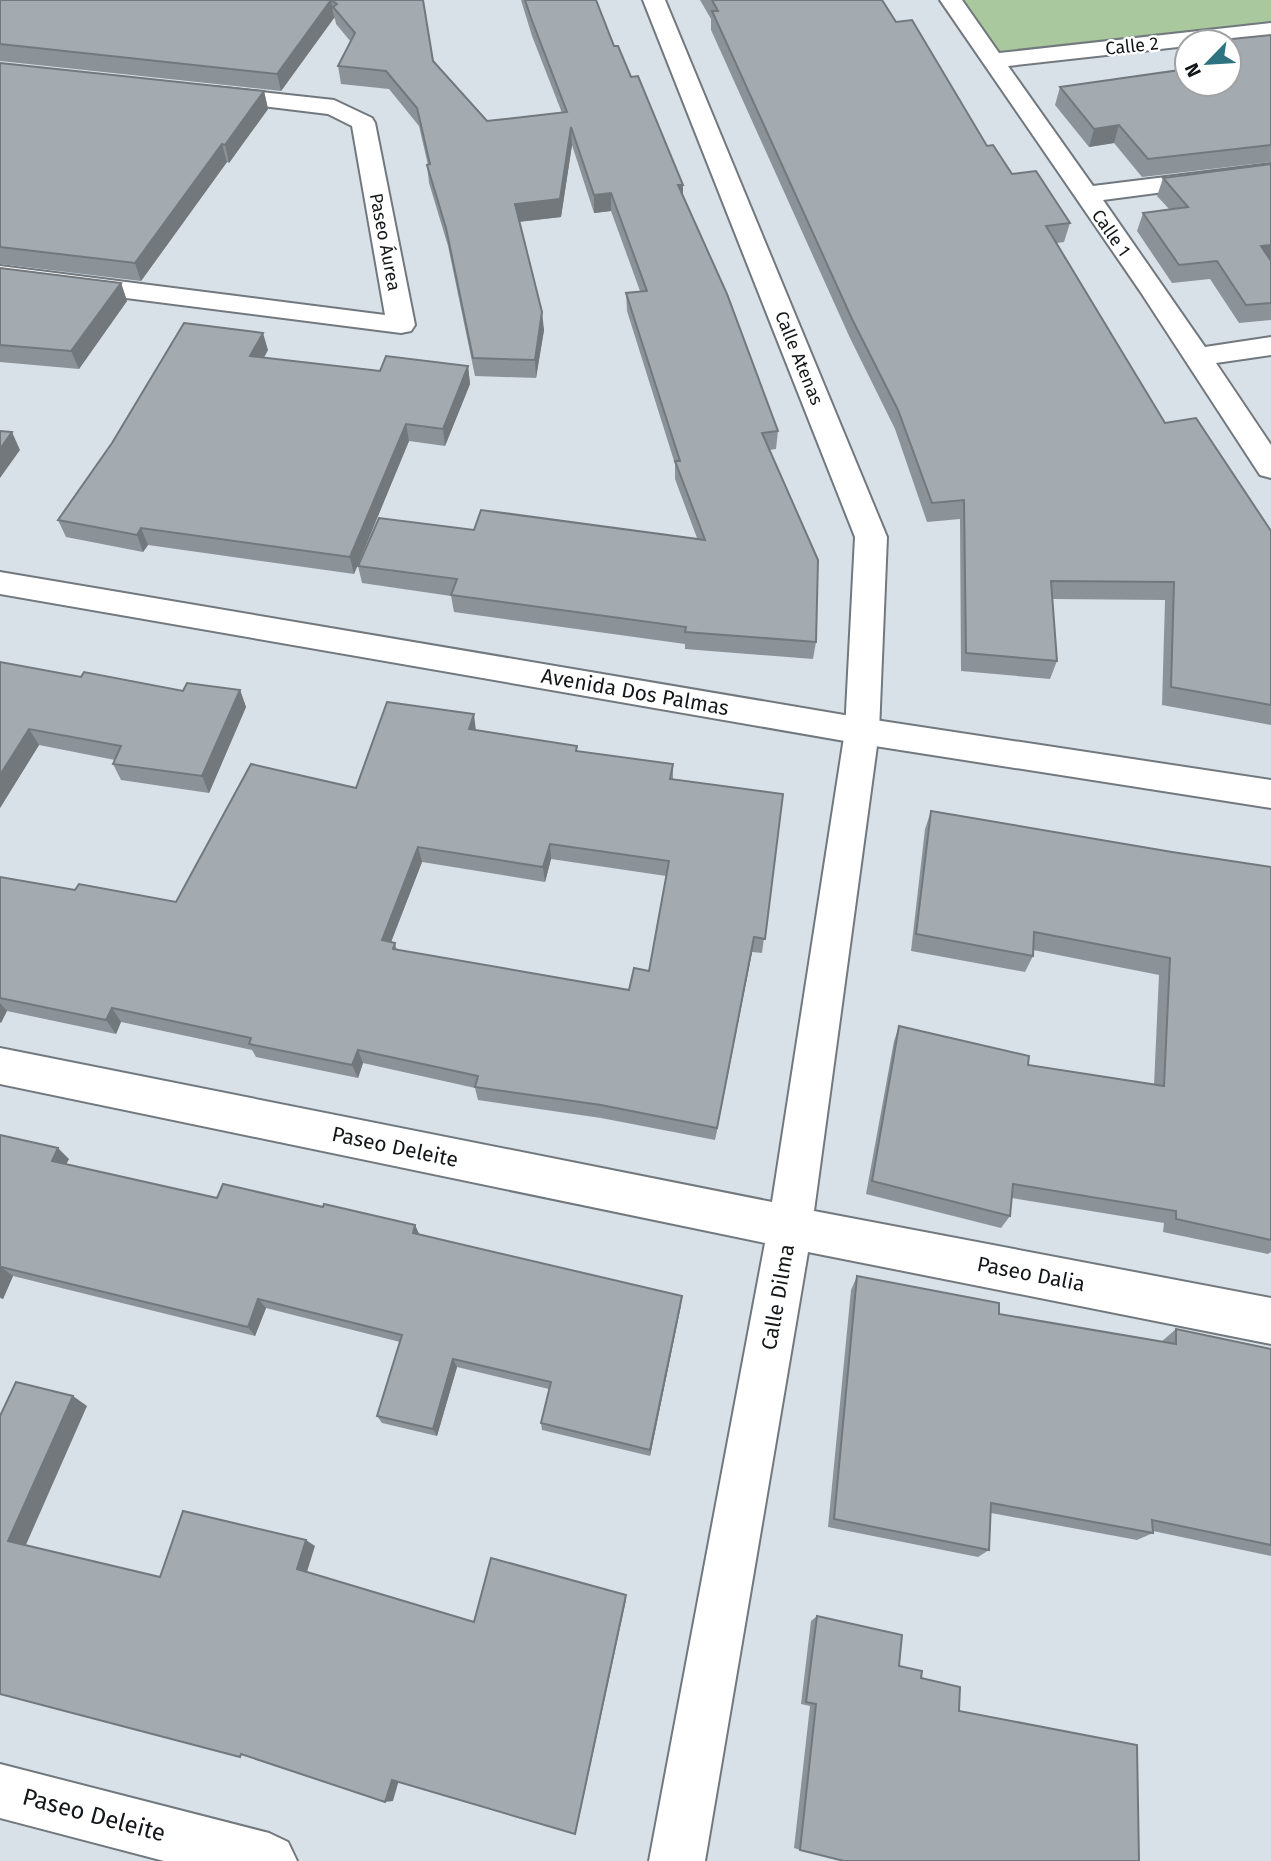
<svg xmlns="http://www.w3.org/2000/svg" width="1271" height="1861" font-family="'Fira Sans',sans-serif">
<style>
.green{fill:#a9c89d}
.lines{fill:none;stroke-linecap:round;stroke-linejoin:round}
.minor-casing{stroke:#71787e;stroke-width:4}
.tertiary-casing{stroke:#71787e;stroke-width:4}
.minor{fill:#fff;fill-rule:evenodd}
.tertiary{fill:#fff;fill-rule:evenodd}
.wall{fill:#8c9398;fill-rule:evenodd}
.shaded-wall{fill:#72787c}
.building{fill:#a3abb1;stroke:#72787c;stroke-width:2;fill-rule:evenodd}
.labels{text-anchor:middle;stroke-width:5;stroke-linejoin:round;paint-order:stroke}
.far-street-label{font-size:18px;fill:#141719;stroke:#fff}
.street-label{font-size:21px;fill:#141719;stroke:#fff}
.near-street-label{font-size:24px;fill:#141719;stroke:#fff}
</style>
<rect width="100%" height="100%" fill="#d9e1e8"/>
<!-- green -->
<path class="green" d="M960,0H1271V24L999,55Z"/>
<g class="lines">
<defs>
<path id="minor" d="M643,0H665L887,537L879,731L814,1211L1271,1298V1344L808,1252L705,1861H649L765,1243L0,1084V1048L772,1202L845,731L855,537Z
M940,0H962L999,53L1271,23V37L1224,42H1187V46L1008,66L1093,186L1271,164V178L1103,200L1205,347L1271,337V355L1216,363L1271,445V478L1260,475L1140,291Z
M214,87L334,100L372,118L375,123L415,325L411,331L401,333L0,282V266L385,315L352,126L328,114L206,99L202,94L206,89Z
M0,1764L269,1833L288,1842L297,1861H164L0,1818Z"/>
<path id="tertiary" d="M0,572L862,718L1271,780V808L862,744L0,594Z"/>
</defs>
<!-- minor casing -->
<use href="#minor" class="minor-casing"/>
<!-- tertiary casing -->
<use href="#tertiary" class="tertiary-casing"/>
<!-- minor -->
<use href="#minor" class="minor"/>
<!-- tertiary -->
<use href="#tertiary" class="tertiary"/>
</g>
<!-- wall -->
<path class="wall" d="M0,0H423L433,61L487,121L562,113L532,36L521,0H596L614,46L683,196L778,431L776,449L769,450L816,642L813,659L685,649V644L454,612L451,596L362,583L358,566L474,530L697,538L675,479V464L627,311L626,293L640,291L611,211L594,213L572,145L561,217L519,222L544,330L536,378L475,376L448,246L429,183L427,165H428L419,126L389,89L341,84L338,66L351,42L336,24L335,19L334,18L281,91L0,61Z
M700,0H882L896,22L987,146L1012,174L1070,223L1064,242L1057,243L1165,423L1271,531V725L1162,705L1165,600L1052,599L1057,661L1050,679L961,671L960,519L927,522L895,429L850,338L711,30V19Z
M1271,35V162L1142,177L1114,143L1089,147L1055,105L1060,87L1187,84Z
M0,63L264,91L268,109L229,163L227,162L141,281L0,264Z
M1271,164V320L1239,323L1210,279L1172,283L1137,231L1143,213L1169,209L1157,196L1163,178Z
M0,268L121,283L127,301L79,369L0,362Z
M268,350L263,358L380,371L468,366L470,384L445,446L409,441L354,574L148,545L143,552L66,537L58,520Z
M0,662L81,677L183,691L240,690L246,707L209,793L121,780L113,764L115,760L39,745L0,808Z
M476,730L578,751L673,764V779L783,794L762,953L752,952L715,1140L601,1118L478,1100L475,1088L363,1063L358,1078L256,1057L252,1050L121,1022L116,1034L7,1011L0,1023V877L75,890L176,902L356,788ZM551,859L666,876L649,971L629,990L397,950L395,943L391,942L422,862L545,882Z
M931,811L1172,852L1271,867V1252L1268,1254L1163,1232L1164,1223L1012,1198L1010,1216L1001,1228L866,1194L894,1041L899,1026L1028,1065L1154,1085L1159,975L1033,950V956L1025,972L911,951L925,829Z
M0,1135L69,1159L66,1164L217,1198L323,1207L415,1225L419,1234L681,1305L650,1456L542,1430L541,1423L549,1389L457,1367L437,1436L382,1423L377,1416L400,1342L266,1308L255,1336L13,1276L3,1299L0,1298Z
M857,1276L999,1314L1161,1342L1176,1329L1271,1349V1556L1153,1531V1533L1137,1540L991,1513L989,1550L978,1557L828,1527L851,1290Z
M817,1616L902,1635L800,1850L794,1848L810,1706L801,1704L811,1621Z"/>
<!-- shaded-wall -->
<path class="shaded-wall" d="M331,0L334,18L281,91L277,74Z
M264,91L268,109L229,163L225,145Z
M1119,125L1114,143L1089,147L1094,129Z
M571,127L572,145L561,217L516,222L515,204Z
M222,144L227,162L141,281L135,263Z
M678,185H683V203Z
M611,193V211L594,213V195Z
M1271,245V261L1261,246Z
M121,283L127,301L79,369L71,351Z
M542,312L544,330L536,378L535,360Z
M263,333L268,350L255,374L250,356Z
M468,366L470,384L445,446L443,429Z
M406,424L409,441L354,574L350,557Z
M12,432L20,450L0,478V449Z
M141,528L148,545L143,552L137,535Z
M240,690L246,707L209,793L202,776Z
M474,714L476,731L469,729Z
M29,729L39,745L0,808V775Z
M550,844L551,859L545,882L543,867Z
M418,847L422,862L386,955L382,940Z
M754,937L752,952L715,1140L717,1128Z
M0,1003L7,1011L1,1023L0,1022Z
M112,1008L121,1022L116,1034L106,1020Z
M358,1050L363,1063L358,1078L352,1065Z
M58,1148L69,1159L62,1172L52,1161Z
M415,1225L420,1236L413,1233Z
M1,1267L13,1276L3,1299L0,1297V1269Z
M682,1296L681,1305L650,1456V1450Z
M258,1299L266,1308L255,1336L248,1327Z
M453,1359L457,1367L437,1436L433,1429Z
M73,1396L87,1406L25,1547L8,1541Z
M306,1540L315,1546L306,1575L297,1569Z
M626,1595V1600L576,1832L575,1834Z
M392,1780H399L393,1801L385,1802Z"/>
<!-- building -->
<path class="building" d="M0,0H423L433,61L487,121L567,112L531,18L525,0H596L614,46H618L631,77L638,76L683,185H678L727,294L778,431L762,433L818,560L816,642L685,632L686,627L451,595L457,579L358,566L379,518L474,530L481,510L705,540L675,461H680L626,293L647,291L611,193L594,195L571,127L560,199L515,204L542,312L535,360L473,358L446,228L427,165L430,164L417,108L386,71L338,66L355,33L333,7L337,4L331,0L277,74L0,44Z
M712,0H882L896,22L912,20L987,146L993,145L1012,174L1036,171L1070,223L1046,226L1165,423L1196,418L1271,531V705L1171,687L1174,582L1051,581L1057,661L966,653L964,500L932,503L898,410L852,319L712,11H718Z
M1271,35V145L1148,159L1119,125L1094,129L1060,87L1187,69V84H1229V42L1212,41Z
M0,63L264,91L225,145L222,144L135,263L0,247Z
M1271,164V245L1261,246L1271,261V303L1246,305L1217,261L1179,265L1143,213L1188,207L1163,178Z
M0,268L121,283L71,351L0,345Z
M184,323L263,333L250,356L380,371L386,356L468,366L443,429L406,424L350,557L141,528L137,535L58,520L112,443Z
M0,431L12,432L0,449Z
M0,662L81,677L84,672L183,691L187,683L240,690L202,776L113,764L121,746L29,729L0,775Z
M387,702L474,714L469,729L577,746L576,751L673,764L670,779L783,794L765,939L754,937L717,1128L601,1105L475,1087L478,1076L358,1050L352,1065L249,1044L251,1038L112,1008L106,1020L0,998V877L75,890L79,884L176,902L251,764L356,788ZM550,844L669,861L649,971L634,968L629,990L393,949L395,943L382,940L418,847L543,867Z
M931,811L1172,852L1271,867V1240L1176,1219V1211L1013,1184L1010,1216L872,1181L899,1026L1029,1056L1028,1065L1164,1086L1170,958L1034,932L1033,956L916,934Z
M0,1135L58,1148L52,1161L217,1198L223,1184L323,1207L324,1204L415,1225L413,1233L682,1296L650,1450L541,1423L551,1382L453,1359L433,1429L377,1416L402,1335L258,1299L248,1327L1,1267L0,1269Z
M857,1276L999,1303V1314L1176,1344V1329L1271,1349V1545L1152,1520L1153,1533L991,1503L989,1550L834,1519Z
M16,1382L73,1396L8,1541L160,1577L183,1511L306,1540L297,1569L474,1622L491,1558L626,1595L575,1834L392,1780L385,1802L241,1754L240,1757L0,1694V1416Z
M817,1616L902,1635L899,1666L922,1671L921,1678L960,1687L959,1711L1137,1745L1139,1861H844L800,1850L816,1704L806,1702Z"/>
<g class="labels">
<!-- far-street labels -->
<g class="far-street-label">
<text transform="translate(1132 46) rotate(-6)" y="6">Calle 2</text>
<text transform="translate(1111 233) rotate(55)" y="6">Calle 1</text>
<text transform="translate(385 242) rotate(79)" y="6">Paseo Áurea</text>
<text transform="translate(799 358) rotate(68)" y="6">Calle Atenas</text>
</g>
<!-- street labels -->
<g class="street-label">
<text transform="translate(635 692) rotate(10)" y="7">Avenida Dos Palmas</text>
<text transform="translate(395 1147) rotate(12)" y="7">Paseo Deleite</text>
<text transform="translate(1031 1274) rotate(11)" y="7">Paseo Dalia</text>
<text transform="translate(778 1297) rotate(-80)" y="7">Calle Dilma</text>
</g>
<!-- near-street labels -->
<g class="near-street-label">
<text transform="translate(94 1815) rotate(15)" y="8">Paseo Deleite</text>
</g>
</g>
<!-- north arrow -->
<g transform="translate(1208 63) rotate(245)"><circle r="33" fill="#ffffff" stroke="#a1a2a3" stroke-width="2"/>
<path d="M0-5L12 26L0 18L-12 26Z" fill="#2d7480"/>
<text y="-10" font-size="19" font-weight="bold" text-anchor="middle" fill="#141719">N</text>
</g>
</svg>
